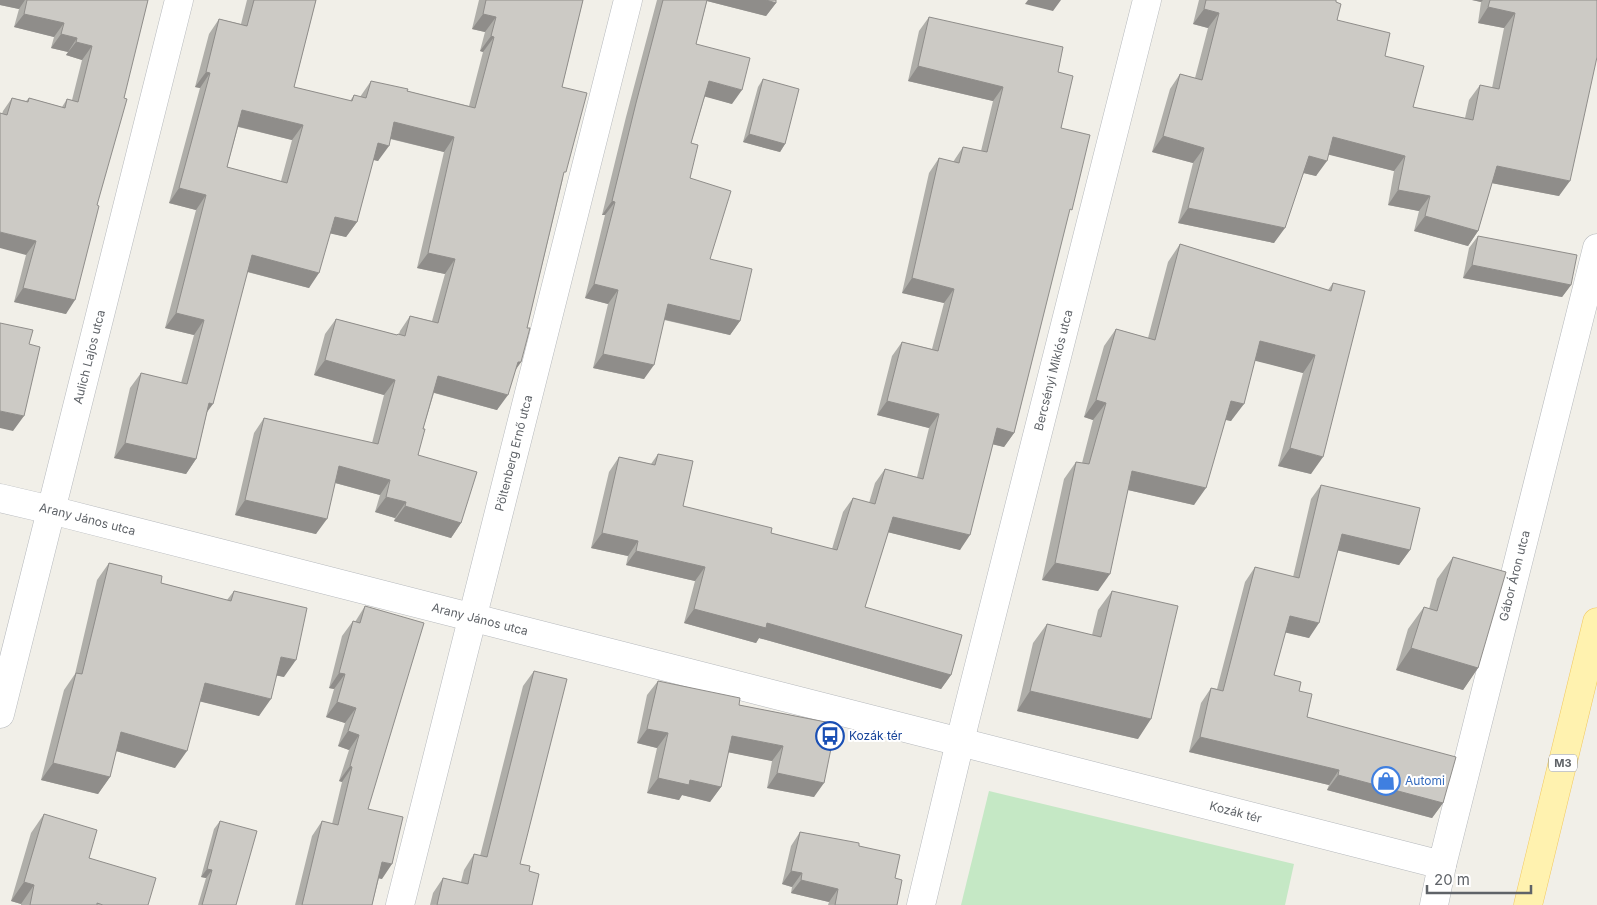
<svg xmlns="http://www.w3.org/2000/svg" width="1597" height="905" font-family="Inter,sans-serif">
<style>
.green{fill:#c5e8c5}
.lines{fill:none;stroke-linecap:round;stroke-linejoin:round}
.street-casing{stroke:#b5b8bc;stroke-width:29}
.primary-casing{stroke:#f2c960;stroke-width:29}
.street{stroke:#fff;stroke-width:28}
.primary{stroke:#fff2af;stroke-width:28}
.wall{fill:#afaea9;fill-rule:evenodd}
.shaded-wall{fill:#8f8d8a}
.building{fill:#cccac5;stroke:#8f8d8a;fill-rule:evenodd}
.labels{text-anchor:middle;stroke-width:4;stroke-linejoin:round;paint-order:stroke}
.shield{fill:#fff;stroke:#8f9295;stroke-width:1}
.shield-label{font-size:11px;font-weight:bold;fill:#5f6368}
.street-label{font-size:12px;fill:#5f6368;stroke:#fff}
.transit-label{font-size:12px;fill:#164399;stroke:#fff;text-anchor:start}
.shop-label{font-size:12px;fill:#366cbe;stroke:#fff;text-anchor:start}
</style>
<rect width="100%" height="100%" fill="#f1efe8"/>
<!-- green -->
<path class="green" d="M989,791L1294,864L1285,905H961Z"/>
<g class="lines">
<defs>
<g id="street">
<path id="s1" d="M0,498L51,510L1442,865"/>
<path id="s2" d="M0,714L179,0"/>
<path id="s3" d="M400,905L628,0"/>
<path id="s4" d="M921,905L965,721L1147,0"/>
<path id="s5" d="M1434,905L1442,865L1597,248"/>
</g>
<path id="primary" d="M1528,905L1597,622"/>
</defs>
<!-- street casing -->
<use href="#street" class="street-casing"/>
<!-- primary casing -->
<use href="#primary" class="primary-casing"/>
<!-- street -->
<use href="#street" class="street"/>
<!-- primary -->
<use href="#primary" class="primary"/>
</g>
<!-- wall -->
<path class="wall" d="M0,0H148L66,314L14,302L26,255L2,114L3,111L12,98L26,101L29,98L62,107L67,99L72,100L82,60L66,55L68,52L51,48L54,37L14,27L19,9L0,5Z
M247,0H316L294,87L350,101L354,95L360,97L371,81L407,91L469,106L483,52L480,51L485,32L472,29L479,0H583L562,87L563,178L527,328L521,362L515,371L497,410L434,393L423,429L418,455L461,523L451,538L394,521L395,518L375,512L380,495L335,483L316,534L235,515L254,433L264,418L372,443L384,395L314,375L325,334L336,319L397,335L398,334H399L400,331L410,316L432,321L445,274L417,268L444,152L390,139L378,161L373,160L357,222L346,237L330,233L309,288L247,272L207,412L196,459L186,474L114,458L130,388L141,373L181,383L194,335L165,328L196,210L169,203L200,88L195,87L209,34L219,19L241,24ZM238,127L292,140L281,181L227,167Z
M657,0H776V3L766,16L707,1L696,44L732,104L705,96L691,143L690,178L710,259L740,321L730,335L664,320L644,379L593,368L608,304L585,298L605,215H602L626,117Z
M1199,0H1336L1337,20L1385,56L1413,107L1465,118L1469,100L1480,85L1492,88L1504,28L1478,23L1481,2L1472,0H1597L1559,196L1492,183L1478,231L1468,246L1414,231L1419,211L1388,205L1394,171L1328,154L1316,176L1304,173L1274,243L1178,223L1193,163L1152,152L1170,89L1180,74L1195,78L1208,28L1193,24Z
M929,17L1058,72L1061,128L1068,216L1014,433L1004,447L993,444L960,550L888,532L865,607L951,675L941,689L759,638L756,643L684,623L695,581L626,565L628,556L591,548L609,472L619,457L651,464L658,454L683,506L771,533L832,549L843,512L853,498L869,503L875,483L885,469L917,477L929,428L877,415L892,356L902,342L932,349L944,303L902,293L929,173L939,158L953,162L963,147L981,151L993,101L908,81L919,31Z
M763,79L785,144L780,152L743,142L758,87Z
M1478,236L1571,285L1562,297L1463,278L1469,248Z
M1180,244L1328,290L1333,283L1311,474L1278,466L1303,373L1255,360L1231,421L1225,420L1194,505L1128,490L1098,591L1042,580L1064,479L1076,462L1082,463L1093,420L1084,417L1104,346L1116,329L1148,338L1168,262Z
M1321,485L1410,550L1399,565L1338,550L1309,638L1285,632L1274,675L1299,691L1307,717L1443,803L1432,818L1327,790L1329,785L1189,752L1201,703L1211,688L1217,689L1245,582L1255,567L1293,577L1311,499Z
M1453,557L1478,668L1463,690L1396,670L1408,629L1424,607L1429,609L1437,579Z
M109,563L161,583L227,600L234,591L284,677L276,675L259,716L200,701L175,768L116,751L110,777L98,794L41,780L64,690L75,674L97,580Z
M1112,591L1138,739L1017,711L1033,643L1047,624L1092,635L1098,610Z
M365,606L368,809L382,879L379,878L372,905H295L312,836L322,821L332,824L342,782L339,781L349,750L338,746L345,723L326,717L334,689L329,688L342,636L353,621L355,622Z
M534,671L520,864L529,871L532,905H430L433,893L443,878L461,882L464,870L474,854L480,856L523,686Z
M658,681L739,705L836,724L814,797L767,788L772,761L728,752L721,787L710,802L682,795L679,800L647,793L657,748L637,743L647,695Z
M44,814L89,858L148,905H21V904L11,901L31,833Z
M220,821L236,905H198L206,878L201,877L214,829Z
M800,832L859,846L895,878L897,905H828L829,902L791,893L792,887L782,884L791,846Z"/>
<!-- shaded-wall -->
<path class="shaded-wall" d="M0,0H25L19,9L0,5Z
M703,0H766L776,3L766,16Z
M1028,0H1061L1053,11L1025,4Z
M1472,0H1483L1481,2Z
M1488,7L1515,13L1504,28L1478,23Z
M1204,9L1219,13L1208,28L1193,24Z
M24,14L64,23L54,37L14,27Z
M483,14L496,17L485,32L472,29Z
M61,34L77,38L68,52L51,48Z
M491,36L494,37L483,52L480,51Z
M76,42L92,46L82,60L66,55Z
M918,66L1003,87L993,101L908,81Z
M206,72L210,73L200,88L195,87Z
M709,81L742,90L732,104L699,95Z
M242,110L303,125L292,140L232,125Z
M394,122L454,137L444,152L384,137Z
M749,134L785,144L780,152L743,142Z
M1163,136L1204,148L1193,163L1152,152Z
M1333,137L1405,156L1394,171L1322,153Z
M378,143L389,146L378,161L367,158Z
M1309,156L1327,161L1316,176L1299,172Z
M1497,166L1570,181L1559,196L1486,182Z
M179,188L206,195L196,210L169,203Z
M1398,190L1430,196L1419,211L1388,205Z
M612,201L615,202L605,215H602Z
M1188,208L1285,228L1274,243L1178,223Z
M1425,216L1478,231L1468,246L1414,231Z
M335,217L357,222L346,237L324,232Z
M0,232L36,241L26,255L0,248Z
M428,253L455,259L445,274L417,268Z
M252,255L319,273L309,288L241,270Z
M1472,265L1571,285L1562,297L1463,278Z
M912,278L954,289L944,303L902,293Z
M594,284L618,290L608,304L585,298Z
M23,288L75,300L66,314L14,302Z
M668,304L740,321L730,335L658,318Z
M176,313L204,320L194,335L165,328Z
M1260,341L1315,355L1303,373L1248,359Z
M603,354L654,365L644,379L593,368Z
M325,360L395,380L384,395L314,375Z
M518,362H521L510,377Z
M438,376L508,395L497,410L428,391Z
M1096,400L1106,403L1093,420L1084,417Z
M887,401L939,414L929,428L877,415Z
M1231,401L1244,404L1231,421L1219,418Z
M209,403L213,404L202,419Z
M0,411L24,416L13,431L0,428Z
M997,428L1014,433L1004,447L987,443Z
M125,443L196,459L186,474L114,458Z
M1290,448L1323,457L1311,474L1278,466Z
M339,466L390,480L380,495L328,481Z
M1132,471L1206,488L1194,505L1119,488Z
M386,497L406,502L395,518L375,512Z
M245,500L327,519L316,534L235,515Z
M405,506L461,523L451,538L394,521Z
M893,517L970,535L960,550L883,531Z
M602,533L638,541L628,556L591,548Z
M1342,534L1410,550L1399,565L1332,549Z
M636,551L705,567L695,581L626,565Z
M1055,563L1110,574L1098,591L1042,580Z
M694,609L767,623L951,675L941,689L759,638L756,643L684,623Z
M1290,616L1319,623L1309,638L1279,631Z
M1411,648L1478,668L1463,690L1396,670Z
M281,657L296,660L284,677L269,674Z
M339,673L345,674L334,689L329,688Z
M205,683L271,699L259,716L194,700Z
M1030,691L1151,719L1138,739L1017,711Z
M337,702L356,708L345,723L326,717Z
M647,729L668,733L657,748L637,743Z
M348,731L359,735L349,750L338,746Z
M121,732L187,751L175,768L109,749Z
M732,736L783,746L772,761L722,751Z
M1200,737L1339,770L1329,785L1189,752Z
M53,763L110,777L98,794L41,780Z
M350,766L352,767L342,782L339,781Z
M777,773L824,783L814,797L767,788Z
M1338,775L1443,803L1432,818L1327,790Z
M658,778L690,780L721,787L710,802L682,795L679,800L647,793Z
M382,862L392,864L382,879L372,877Z
M207,869L212,870L206,878L201,877Z
M791,871L802,873L792,887L782,884Z
M801,880L838,889L829,902L791,893Z
M24,882L34,885L21,904L11,901Z"/>
<!-- building -->
<path class="building" d="M27,0H148L124,98L127,99L97,205L99,206L75,300L23,288L36,241L0,232V113L7,115L12,98L28,102L29,98L65,108L67,99L78,102L92,46L76,42L77,38L61,34L64,23L24,14Z
M254,0H316L294,87L352,101L354,95L366,98L371,81L408,89L407,91L475,108L494,37L491,36L496,17L483,14L486,0H583L562,87L587,93L566,172H564L527,328H530L521,362H518L508,395L438,376L423,429H425L418,455L477,472L461,523L405,506L406,502L386,497L390,480L339,466L327,519L245,500L264,418L378,444L395,380L325,360L336,319L397,335L398,334L405,336L410,316L438,323L455,259L428,253L454,137L394,122L389,146L378,143L357,222L335,217L319,273L252,255L213,404L209,403L196,459L125,443L141,373L187,384L204,320L176,313L206,195L179,188L210,73L206,72L219,19L247,26ZM242,110L303,125L287,183L227,167Z
M663,0H707L696,44L750,58L742,90L709,81L691,143L698,145L690,178L731,191L710,259L752,269L740,321L668,304L654,365L603,354L618,290L594,284L615,202L612,201L636,103Z
M766,0H776V3Z
M1206,0H1336V2L1341,4L1337,20L1390,33L1385,56L1424,66L1413,107L1473,120L1480,85L1499,89L1515,13L1488,7L1490,0H1597V57L1570,181L1497,166L1478,231L1425,216L1430,196L1398,190L1405,156L1333,137L1327,161L1309,156L1285,228L1188,208L1204,148L1163,136L1180,74L1202,80L1219,13L1204,9Z
M929,17L1063,47L1058,72L1073,76L1061,128L1090,135L1072,210L1070,209L1014,433L997,428L970,535L893,517L865,607L962,635L951,675L767,623L766,628L694,609L705,567L636,551L638,541L602,533L619,457L655,465L658,454L693,461L683,506L772,528L771,533L837,550L853,498L875,504L885,469L923,479L939,414L887,401L902,342L938,351L954,289L912,278L939,158L959,163L963,147L987,152L1003,87L918,66Z
M763,79L799,89L785,144L749,134Z
M1478,236L1577,255L1571,285L1472,265Z
M1180,244L1331,291L1333,283L1365,291L1323,457L1290,448L1315,355L1260,341L1244,404L1231,401L1206,488L1132,471L1110,574L1055,563L1076,462L1089,464L1106,403L1096,400L1116,329L1155,340Z
M0,323L33,330L29,344L40,347L24,416L0,411Z
M1321,485L1420,508L1410,550L1342,534L1319,623L1290,616L1274,675L1301,682L1299,691L1312,694L1307,717L1456,757L1443,803L1338,775L1339,770L1200,737L1211,688L1223,691L1255,567L1299,578Z
M1453,557L1506,572L1478,668L1411,648L1424,607L1437,611Z
M109,563L162,576L161,583L231,601L234,591L307,608L296,660L281,657L271,699L205,683L187,751L121,732L110,777L53,763L76,673L82,674Z
M1112,591L1178,606L1151,719L1030,691L1047,624L1101,637Z
M365,606L424,623L368,809L403,817L392,864L382,862L372,905H302L322,821L338,825L352,767L350,766L359,735L348,731L356,708L337,702L345,674L339,673L353,621L360,623Z
M534,671L567,679L520,864L530,866L529,871L539,874L532,905H437L443,878L468,884L474,854L487,857Z
M658,681L740,698L739,705L836,724L824,783L777,773L783,746L732,736L721,787L690,780L689,785L658,778L668,733L647,729Z
M44,814L97,830L89,858L156,878L148,905H103L97,903V905H30L34,885L24,882Z
M220,821L257,831L236,905H202L212,870L207,869Z
M800,832L859,843V846L900,855L895,878L902,880L897,905H835L838,889L801,880L802,873L791,871Z"/>
<!-- icons -->
<defs>
<symbol id="bus-ring" viewBox="-11 -11 22 22"><circle r="9.5" fill="#fff" stroke="#1a4fb4" stroke-width="1.5"/><path d="M-5-6H5V4H4V6H2V4H-2V6H-4V4H-5ZM-3.5-4V0h7V-4ZM-3.5 1.2v1.5H-2V1.2ZM2 1.2v1.5H3.5V1.2Z" fill="#1a4fb4"/></symbol>
<symbol id="shop-ring" viewBox="-11 -11 22 22"><circle r="9.5" fill="#fff" stroke="#3f7fe0" stroke-width="1.5"/><path d="M-5-2.5h2.3a2.7 3.5 0 0 1 5.4 0H5L5.5 6h-11ZM-1.5-2.5h3a1.5 2.3 0 0 0-3 0Z" fill="#3f7fe0"/></symbol>
</defs>
<g fill-rule="evenodd">
<use href="#bus-ring" x="814" y="720" width="32" height="32"/>
<use href="#shop-ring" x="1370" y="765" width="32" height="32"/>
</g>
<g class="labels">
<!-- shield labels -->
<rect class="shield" x="1549" y="754.5" width="28" height="17" rx="4"/>
<g class="shield-label">
<text x="1563" y="767">M3</text>
</g>
<!-- street labels -->
<g class="street-label">
<text dy="4" stroke="none"><textPath href="#s2" startOffset="368">Aulich Lajos utca</textPath></text>
<text dy="4" stroke="none"><textPath href="#s4" startOffset="551">Bercsényi Miklós utca</textPath></text>
<text dy="4" stroke="none"><textPath href="#s3" startOffset="466">Pöltenberg Ernő utca</textPath></text>
<text dy="4" stroke="none"><textPath href="#s1" startOffset="90">Arany János utca</textPath></text>
<text dy="4" stroke="none"><textPath href="#s5" startOffset="339">Gábor Áron utca</textPath></text>
<text dy="4" stroke="none"><textPath href="#s1" startOffset="495">Arany János utca</textPath></text>
<text dy="4" stroke="none"><textPath href="#s1" startOffset="1275">Kozák tér</textPath></text>
</g>
<!-- transit labels -->
<g class="transit-label">
<text x="849" y="740">Kozák tér</text>
</g>
<!-- shop labels -->
<g class="shop-label">
<text x="1405" y="785">Automi</text>
</g>
</g>
<!-- scale -->
<path d="M1427 885v8h104v-8" fill="none" stroke="#5f6368" stroke-width="2.5"/>
<text x="1434" y="885" font-size="15" fill="#5f6368" stroke="#ffffff" stroke-width="4" paint-order="stroke">20 m</text>
</svg>
